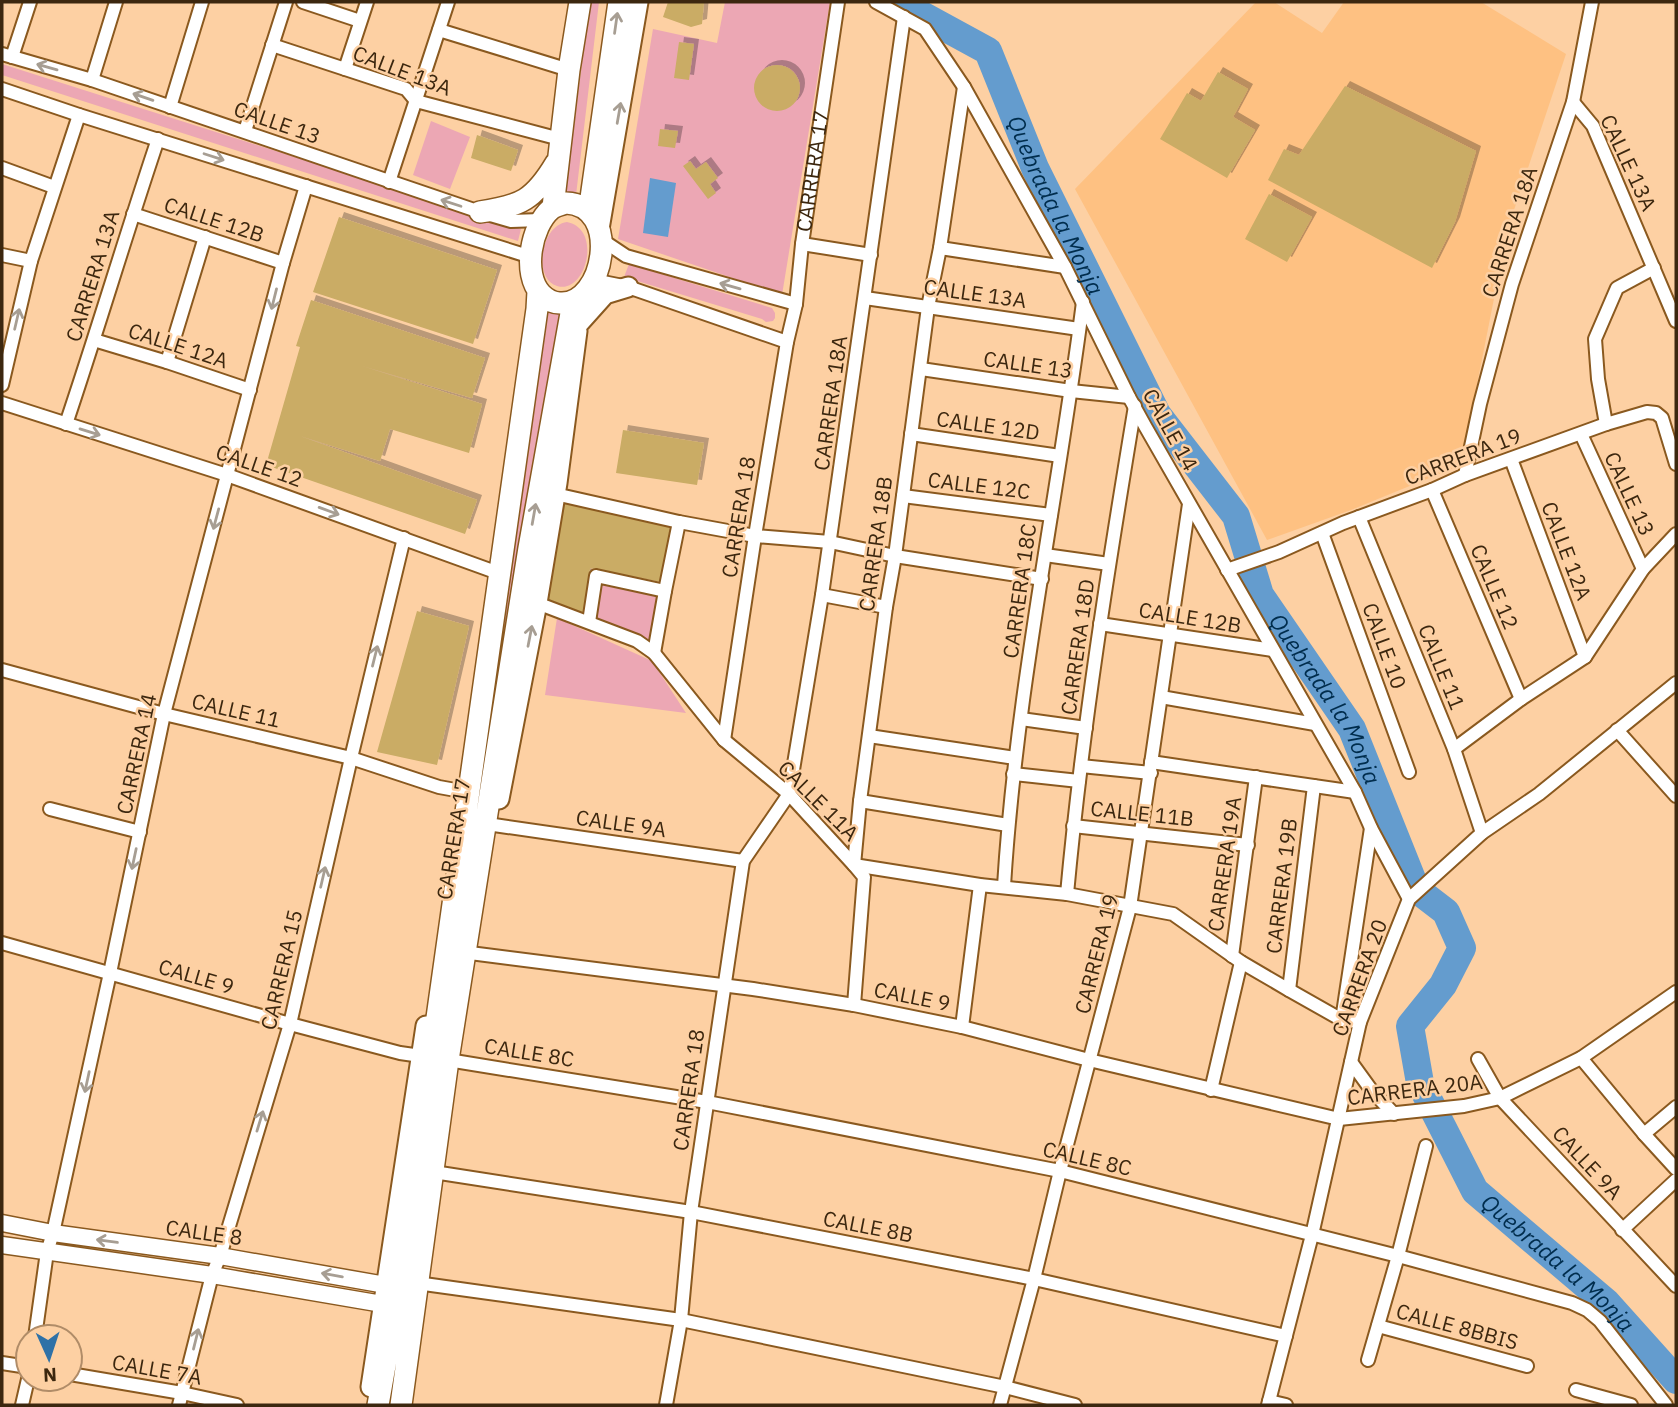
<svg xmlns="http://www.w3.org/2000/svg" width="1678" height="1407" font-family="'IBM Plex Sans',sans-serif">
<style>
.built{fill:#fec182}
.green{fill:#eca7b4}
.water{fill:#649cce}
.lines{fill:none;stroke-linecap:round;stroke-linejoin:round}
.river{stroke:#649cce;stroke-width:28}
.building{fill:#caac65;filter:url(#shadow)}
.minor-casing{stroke:#8a591f;stroke-width:16}
.tertiary-casing{stroke:#8a591f;stroke-width:19}
.secondary-casing{stroke:#8a591f;stroke-width:23}
.primary-casing{stroke:#8a591f;stroke-width:24}
.minor{stroke:#fff;stroke-width:12}
.tertiary{stroke:#fff;stroke-width:16}
.secondary{stroke:#fff;stroke-width:19}
.primary{stroke:#fff;stroke-width:21}
.oneway{stroke:#a79e93}
.labels{text-anchor:middle;stroke-width:5;stroke-linejoin:round;paint-order:stroke}
.street-label{font-size:21px;fill:#3c270f;stroke:#fdd0a3}
.water-label{font-size:23px;font-style:italic;fill:#002d4d;stroke:#fdd0a3}
</style>
<defs>
<filter id="shadow"><feDropShadow dx="5" dy="-5" stdDeviation="0" flood-color="#0004"/></filter>
</defs>
<rect width="100%" height="100%" fill="#fdd0a3"/>
<!-- built -->
<path class="built" d="M1256,2H1274L1322,33L1344,2H1481L1566,54L1508,228L1461,465L1351,510L1267,540L1075,189Z"/>
<!-- green -->
<path class="green" d="M590,2H599L576,195L565,194Z
M725,2H830L782,295L618,239L653,29L717,43Z
M2,64L521,229L518,241L2,75Z
M431,121L470,137L450,189L413,175Z
M567,222C603,229 586,295 557,286C532,278 541,225 567,222Z
M629,264L772,308L775,313V318L773,321L766,322L762,319L624,277Z
M542,308L564,311L395,1405H382Z
M601,583L658,595L650,641L596,617Z
M557,618L652,661L686,713L545,695Z"/>
<!-- water -->
<path class="water" d="M650,178L676,183L668,237L643,233Z"/>
<g class="lines">
<!-- river -->
<path class="river" id="s1" d="M898,2L988,51L1035,168L1157,414L1236,516L1260,595L1352,729L1416,889L1446,912L1462,948L1443,985L1410,1026L1420,1083L1475,1191L1607,1303L1676,1380"/>
</g>
<!-- building -->
<path class="building" d="M668,2H704L702,24L691,27L663,17Z
M679,42L694,44L689,80L674,78Z
M754 88a23 23 0 1 1 46 0a23 23 0 1 1-46 0Z
M1218,72L1248,89L1233,117L1255,130L1227,178L1160,139L1187,93L1201,101Z
M1345,86L1476,151L1455,222L1432,268L1268,180L1284,149L1299,155Z
M660,129L678,131L675,148L658,146Z
M477,135L518,150L511,171L471,158Z
M690,161L696,169L706,162L718,178L710,184L716,193L708,199L683,166Z
M1269,194L1312,217L1287,262L1245,239Z
M339,217L497,270L473,344L313,292Z
M311,300L485,358L472,398L362,366L482,404L469,453L390,429L380,461L300,436L477,500L465,534L266,465L300,347L296,346Z
M623,430L704,443L697,485L616,473Z
M559,500L671,520L661,582L590,568L585,614L545,599Z
M417,611L469,626L437,765L377,752Z"/>
<g class="lines">
<defs>
<g id="minor">
<path d="M303,2L360,21"/>
<path d="M876,2L925,29L964,87L1065,267L1129,397L1145,426L1355,792L1371,828L1409,899"/>
<path d="M439,30L569,70"/>
<path d="M272,45L406,89L416,101L560,139"/>
<path d="M2,54L92,80L480,212L511,221L541,220"/>
<path d="M12,57L30,2"/>
<path d="M345,69L367,2"/>
<path d="M92,80L116,2"/>
<path d="M2,89L79,115L531,257"/>
<path d="M1573,102L1593,126L1676,321"/>
<path d="M170,107L202,2"/>
<path d="M245,131L286,2"/>
<path d="M2,168L54,187"/>
<path d="M389,182L448,2"/>
<path d="M133,214L283,263"/>
<path d="M602,240L626,256L796,304"/>
<path d="M802,244L871,255"/>
<path d="M940,248L1065,267"/>
<path d="M2,255L31,261"/>
<path d="M593,280L628,287L787,342"/>
<path d="M865,298L1079,329"/>
<path d="M94,340L167,362L250,390"/>
<path d="M167,362L205,237"/>
<path d="M921,369L1071,391L1129,397"/>
<path d="M2,385L31,261L79,115"/>
<path d="M2,403L227,475L501,574"/>
<path d="M66,424C98,329 126,234 158,139"/>
<path d="M1606,424L1598,379L1595,339L1617,288L1654,268"/>
<path d="M911,434L1060,456"/>
<path d="M1581,434L1643,569"/>
<path d="M1511,459L1585,657"/>
<path d="M1465,475L1480,404L1512,284L1573,102L1592,2"/>
<path d="M1432,490L1521,699"/>
<path d="M555,494L679,522L755,536L830,542L895,556L1042,579"/>
<path d="M903,496L1051,515"/>
<path d="M1359,517L1454,749L1482,833"/>
<path d="M1322,533L1409,772"/>
<path d="M1045,555L1109,564"/>
<path d="M1227,570L1279,552L1343,523L1432,490L1465,475L1606,424L1647,412L1656,413L1662,418L1676,464"/>
<path d="M822,595L886,607"/>
<path d="M537,603L637,641L654,653L724,740L789,794L854,865L980,885L1067,894L1173,914L1241,962L1289,990L1342,1020L1360,1022"/>
<path d="M589,622L596,576L665,591"/>
<path d="M1100,624L1273,650"/>
<path d="M654,653L665,591L679,522"/>
<path d="M2,670L164,714L351,758L439,787L461,791"/>
<path d="M1161,697L1315,724"/>
<path d="M1021,719L1086,728"/>
<path d="M1617,730L1676,796"/>
<path d="M869,736L1015,758"/>
<path id="s2" d="M724,740L755,536L787,342L796,304L802,244L838,2"/>
<path d="M1454,749L1521,699L1585,657L1643,569L1676,534"/>
<path d="M1151,762L1355,792"/>
<path d="M1081,766L1151,773"/>
<path d="M1013,774L1079,781"/>
<path d="M860,801L1008,825"/>
<path d="M50,809L140,832"/>
<path d="M494,825L743,861"/>
<path d="M1073,826L1248,845"/>
<path d="M1004,886C1016,690 1058,497 1083,302"/>
<path d="M1067,894C1082,731 1108,568 1135,406"/>
<path d="M2,943L290,1024L400,1053L421,1056"/>
<path d="M470,953L753,989L854,1005L962,1027L1089,1060L1339,1119L1464,1106L1500,1098L1581,1058L1676,992"/>
<path d="M1232,956L1256,777"/>
<path d="M1289,990L1314,786"/>
<path d="M854,1005L864,877L854,865L860,801L886,607L895,556L928,307L940,248L964,87"/>
<path d="M1342,1020L1371,828"/>
<path d="M962,1027L980,885"/>
<path d="M1581,1058L1644,1134L1676,1169"/>
<path d="M1478,1059L1500,1098L1676,1286"/>
<path d="M448,1060L707,1102L1060,1171L1398,1256L1572,1303L1587,1310L1600,1321L1666,1405"/>
<path d="M1351,1062L1372,1091L1394,1114"/>
<path d="M1211,1090L1241,962"/>
<path d="M1644,1134L1676,1107"/>
<path d="M440,1173L691,1212L1034,1279L1286,1336"/>
<path d="M1622,1230L1676,1180"/>
<path d="M424,1284L681,1320L1005,1387L1075,1405"/>
<path d="M1378,1326L1527,1366"/>
<path d="M35,1337L47,1252L53,1233L110,973L164,714L283,263L306,186"/>
<path d="M1368,1360L1398,1256L1426,1146"/>
<path d="M2,1363L28,1367"/>
<path d="M70,1374L182,1393L237,1405"/>
<path d="M1576,1390L1631,1405"/>
<path d="M1269,1401L1286,1405"/>
<path d="M22,1405L28,1379"/>
<path d="M179,1405L212,1275L220,1256L290,1024L351,758L404,538"/>
<path d="M666,1405L681,1320L691,1212L743,861L789,794L822,595L904,17"/>
<path d="M1000,1405L1034,1279L1060,1171L1130,907L1189,504"/>
<path d="M1268,1405L1312,1235L1360,1022L1409,899L1482,833L1539,794L1676,683"/>
</g>
<path id="tertiary" d="M2,1223L53,1233L220,1256L397,1287
M2,1245L212,1275L394,1306"/>
<path id="secondary" d="M599,229L638,2
M579,323L605,294L628,287
M499,799L537,603L557,483L577,331
M371,1387L426,1026"/>
<path id="primary" d="M566,203C622,205 605,306 560,303C553,303 546,299 541,294C522,274 531,226 551,209C555,206 560,205 566,203Z
M553,207L569,70L580,2
M480,212C521,206 534,200 556,163
M589,212L619,2
M378,1405L399,1287L537,309L538,291
M401,1405L448,1060L529,548L573,302"/>
</defs>
<!-- minor casing -->
<use href="#minor" class="minor-casing"/>
<!-- tertiary casing -->
<use href="#tertiary" class="tertiary-casing"/>
<!-- secondary casing -->
<use href="#secondary" class="secondary-casing"/>
<!-- primary casing -->
<use href="#primary" class="primary-casing"/>
<!-- minor -->
<use href="#minor" class="minor"/>
<!-- tertiary -->
<use href="#tertiary" class="tertiary"/>
<!-- secondary -->
<use href="#secondary" class="secondary"/>
<!-- primary -->
<use href="#primary" class="primary"/>
</g>
<!-- one-way arrows -->
<defs><path id="oneway-shaft" d="M-6 0H5M1.5-3L5.5 0L1.5 3" fill="none" stroke-width="1.6" stroke-linecap="round" stroke-linejoin="round" transform="scale(1.75)"/></defs>
<g class="oneway">
<use href="#oneway-shaft" transform="translate(616 23) rotate(-82)"/>
<use href="#oneway-shaft" transform="translate(47 67) rotate(-164)"/>
<use href="#oneway-shaft" transform="translate(143 97) rotate(-161)"/>
<use href="#oneway-shaft" transform="translate(619 113) rotate(-80)"/>
<use href="#oneway-shaft" transform="translate(214 157) rotate(18)"/>
<use href="#oneway-shaft" transform="translate(451 203) rotate(-162)"/>
<use href="#oneway-shaft" transform="translate(730 286) rotate(-164)"/>
<use href="#oneway-shaft" transform="translate(274 299) rotate(104)"/>
<use href="#oneway-shaft" transform="translate(17 319) rotate(-77)"/>
<use href="#oneway-shaft" transform="translate(90 432) rotate(17)"/>
<use href="#oneway-shaft" transform="translate(329 511) rotate(20)"/>
<use href="#oneway-shaft" transform="translate(534 514) rotate(-80)"/>
<use href="#oneway-shaft" transform="translate(216 519) rotate(105)"/>
<use href="#oneway-shaft" transform="translate(530 636) rotate(-79)"/>
<use href="#oneway-shaft" transform="translate(375 656) rotate(-76)"/>
<use href="#oneway-shaft" transform="translate(134 859) rotate(102)"/>
<use href="#oneway-shaft" transform="translate(323 877) rotate(-77)"/>
<use href="#oneway-shaft" transform="translate(87 1082) rotate(102)"/>
<use href="#oneway-shaft" transform="translate(260 1121) rotate(-73)"/>
<use href="#oneway-shaft" transform="translate(107 1241) rotate(-172)"/>
<use href="#oneway-shaft" transform="translate(332 1275) rotate(-170)"/>
<use href="#oneway-shaft" transform="translate(196 1339) rotate(-76)"/>
</g>
<g class="labels">
<!-- street labels -->
<g class="street-label">
<text transform="translate(402 71) rotate(21)" y="7">CALLE 13A</text>
<text transform="translate(277 123) rotate(19)" y="7">CALLE 13</text>
<text transform="translate(1628 163) rotate(65)" y="7">CALLE 13A</text>
<text dy="7" stroke="none"><textPath href="#s2" startOffset="576">CARRERA 17</textPath></text>
<text transform="translate(214 220) rotate(18)" y="7">CALLE 12B</text>
<text transform="translate(1510 232) rotate(-72)" y="7">CARRERA 18A</text>
<text transform="translate(93 276) rotate(-73)" y="7">CARRERA 13A</text>
<text transform="translate(975 294) rotate(8)" y="7">CALLE 13A</text>
<text transform="translate(178 346) rotate(18)" y="7">CALLE 12A</text>
<text transform="translate(1028 365) rotate(8)" y="7">CALLE 13</text>
<text transform="translate(831 403) rotate(-82)" y="7">CARRERA 18A</text>
<text transform="translate(988 426) rotate(8)" y="7">CALLE 12D</text>
<text transform="translate(1170 430) rotate(61)" y="7">CALLE 14</text>
<text transform="translate(1463 457) rotate(-21)" y="7">CARRERA 19</text>
<text transform="translate(259 466) rotate(19)" y="7">CALLE 12</text>
<text transform="translate(979 486) rotate(7)" y="7">CALLE 12C</text>
<text transform="translate(1629 494) rotate(65)" y="7">CALLE 13</text>
<text transform="translate(739 517) rotate(-81)" y="7">CARRERA 18</text>
<text transform="translate(876 544) rotate(-82)" y="7">CARRERA 18B</text>
<text transform="translate(1566 551) rotate(69)" y="7">CALLE 12A</text>
<text transform="translate(1494 587) rotate(67)" y="7">CALLE 12</text>
<text transform="translate(1020 591) rotate(-82)" y="7">CARRERA 18C</text>
<text transform="translate(1190 618) rotate(9)" y="7">CALLE 12B</text>
<text transform="translate(1384 646) rotate(70)" y="7">CALLE 10</text>
<text transform="translate(1078 647) rotate(-82)" y="7">CARRERA 18D</text>
<text transform="translate(1441 667) rotate(68)" y="7">CALLE 11</text>
<text transform="translate(236 711) rotate(13)" y="7">CALLE 11</text>
<text transform="translate(137 754) rotate(-78)" y="7">CARRERA 14</text>
<text transform="translate(818 801) rotate(45)" y="7">CALLE 11A</text>
<text transform="translate(1142 814) rotate(6)" y="7">CALLE 11B</text>
<text transform="translate(621 824) rotate(8)" y="7">CALLE 9A</text>
<text transform="translate(454 839) rotate(-81)" y="7">CARRERA 17</text>
<text transform="translate(1225 864) rotate(-82)" y="7">CARRERA 19A</text>
<text transform="translate(1282 886) rotate(-83)" y="7">CARRERA 19B</text>
<text transform="translate(1097 954) rotate(-76)" y="7">CARRERA 19</text>
<text transform="translate(282 970) rotate(-77)" y="7">CARRERA 15</text>
<text transform="translate(196 977) rotate(16)" y="7">CALLE 9</text>
<text transform="translate(1360 978) rotate(-70)" y="7">CARRERA 20</text>
<text transform="translate(912 997) rotate(11)" y="7">CALLE 9</text>
<text transform="translate(529 1053) rotate(9)" y="7">CALLE 8C</text>
<text transform="translate(689 1090) rotate(-82)" y="7">CARRERA 18</text>
<text transform="translate(1415 1090) rotate(-7)" y="7">CARRERA 20A</text>
<text transform="translate(1087 1159) rotate(13)" y="7">CALLE 8C</text>
<text transform="translate(1587 1163) rotate(47)" y="7">CALLE 9A</text>
<text transform="translate(868 1227) rotate(11)" y="7">CALLE 8B</text>
<text transform="translate(204 1233) rotate(8)" y="7">CALLE 8</text>
<text transform="translate(1457 1327) rotate(15)" y="7">CALLE 8BBIS</text>
<text transform="translate(157 1370) rotate(10)" y="7">CALLE 7A</text>
</g>
<!-- water labels -->
<g class="water-label">
<text dy="8" stroke="none"><textPath href="#s1" startOffset="271">Quebrada la Monja</textPath></text>
<text dy="8" stroke="none"><textPath href="#s1" startOffset="838">Quebrada la Monja</textPath></text>
<text dy="8" stroke="none"><textPath href="#s1" startOffset="1510">Quebrada la Monja</textPath></text>
</g>
</g>
<!-- border -->
<rect width="1678" height="1407" fill="none" stroke="#3c270f" stroke-width="7"/>
<!-- north arrow -->
<g transform="translate(49 1358) rotate(177)"><circle r="33" fill="#fdd0a3" stroke="#b08c68" stroke-width="2"/>
<path d="M0-5L12 26L0 18L-12 26Z" fill="#2f71a7"/>
<text y="-10" font-size="19" font-weight="bold" text-anchor="middle" fill="#3c270f">N</text>
</g>
</svg>
